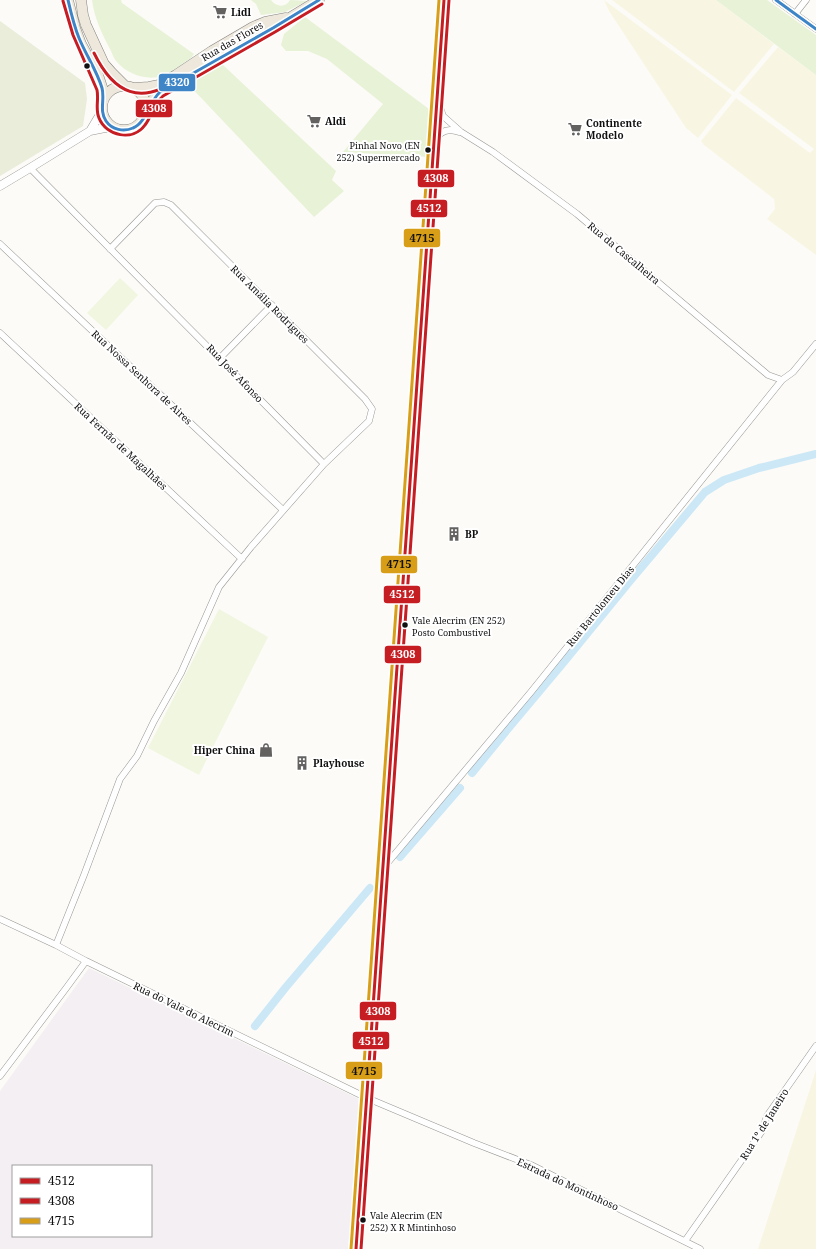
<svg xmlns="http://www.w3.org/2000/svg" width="816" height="1249" font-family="'Noto Serif',serif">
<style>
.industrial{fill:#f4eff2;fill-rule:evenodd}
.farmland{fill:#f8f6e3}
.green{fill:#e7f2d7}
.cemetery{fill:#e9edda}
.pitch{fill:#f0f6e0}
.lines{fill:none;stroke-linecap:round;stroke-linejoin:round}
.canal{stroke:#cce8f6;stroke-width:8}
.minor-casing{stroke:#969694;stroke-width:7}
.tertiary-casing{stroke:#969694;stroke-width:9}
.primary-casing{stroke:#848381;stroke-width:11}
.minor{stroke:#fffefe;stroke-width:6}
.tertiary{stroke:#fffefe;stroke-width:8}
.primary{stroke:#ede8db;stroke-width:10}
.bus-1-casing{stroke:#fff;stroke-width:6}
.bus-2-casing{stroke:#fff;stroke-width:6}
.bus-3-casing{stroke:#fff;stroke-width:6}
.bus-4-casing{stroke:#fff;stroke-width:6}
.bus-1{stroke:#c61d23;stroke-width:3}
.bus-2{stroke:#c61d23;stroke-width:3}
.bus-3{stroke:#d99e18;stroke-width:3}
.bus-4{stroke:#3d85c6;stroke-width:3}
.bus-dot{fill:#101010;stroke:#fff;stroke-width:1.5}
.labels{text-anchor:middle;stroke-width:4;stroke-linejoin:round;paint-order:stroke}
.bus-label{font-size:9px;fill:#101010;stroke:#fff;text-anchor:start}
.poi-label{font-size:10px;font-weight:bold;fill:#101010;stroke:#fff;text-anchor:start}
.street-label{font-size:10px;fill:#101010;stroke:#fff}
.line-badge{stroke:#fff;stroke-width:1.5}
.badge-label{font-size:11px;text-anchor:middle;font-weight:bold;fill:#fff}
.pale-badge-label{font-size:11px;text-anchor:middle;font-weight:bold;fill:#111}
</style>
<rect width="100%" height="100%" fill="#fcfbf7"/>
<!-- industrial -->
<path class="industrial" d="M89,968L359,1099L349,1249H0V1091ZM13,1166H151V1236H13Z"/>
<!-- farmland -->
<path class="farmland" d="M604,0L732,95L698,138L686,128L609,11Z
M612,0H716L774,44L734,92Z
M778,47L816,75V255L767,219L775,209L774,199L704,145L701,141L736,98L810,153L814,149L739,93Z
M816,1070V1249H758Z"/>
<!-- green -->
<path class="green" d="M92,0H121L122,3L194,54L191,58C182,64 172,72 162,76C147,81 127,74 117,62C114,59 112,53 110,49C102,34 94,17 92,0Z
M251,0H271C276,7 286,8 290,0L307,1L285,12L261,15L256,4Z
M716,0H767L816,35V75Z
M305,17L429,109V157L343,152L383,104L327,59L308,51H286L281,45L284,34Z
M222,64L336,171L332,180L344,191L314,217L187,83Z"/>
<!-- cemetery -->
<path class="cemetery" d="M0,21L85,83L87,99L83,126L0,176Z"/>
<!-- pitch -->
<path class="pitch" d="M120,278L138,295L106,330L87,313Z
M219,609L268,637L199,775L148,748Z"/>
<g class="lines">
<!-- canal -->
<path class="canal" d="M472,773L507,730L564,662L630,581L705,492L724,480L759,468L816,454
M400,857L460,788
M255,1026L286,987L370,888"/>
<defs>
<path id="minor" d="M776,0L816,29
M795,14L806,0
M439,104L443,116L461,132L493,152L577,214L768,375L782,380
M435,140C441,130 449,128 459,132
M30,168L324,464
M0,244L283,510
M0,333L242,559
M220,358L272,305
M384,867L531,692L782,380L793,372L816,344
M0,919L56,945L86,961L367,1098L474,1143L531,1165L700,1249
M56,945L84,875L120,779L137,756L154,721L181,673L219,587L251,547L324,464L369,421L372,409L365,399L171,205L164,202L155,203L110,249
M0,1076L67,987L86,961
M685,1241L762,1131L767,1116L816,1046"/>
<path id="tertiary" d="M90,131L102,111
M0,186L30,168L90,131L105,128L118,129"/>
<path id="primary" d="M68,0L75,28L81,44L98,75L105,96
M81,0L83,15L86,25L104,64L112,73L125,86
M102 108a22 22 0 1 1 44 0a22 22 0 1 1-44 0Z
M134,88L149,87L159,85L176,75L212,51L253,27L265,22L286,18
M146,111L152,101L160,92L273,28L319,0
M356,1249L444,0"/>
</defs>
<!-- minor casing -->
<use href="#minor" class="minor-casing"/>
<!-- tertiary casing -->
<use href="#tertiary" class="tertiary-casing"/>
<!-- primary casing -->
<use href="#primary" class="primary-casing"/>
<!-- minor -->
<use href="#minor" class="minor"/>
<!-- tertiary -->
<use href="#tertiary" class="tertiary"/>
<!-- primary -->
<use href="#primary" class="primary"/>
<defs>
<path id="bus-1" d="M356,1249L444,0"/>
<path id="bus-2" d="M63,1L73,35L97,90C99,100 95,109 99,118C106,136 133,142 145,125C152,116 154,104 163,96L275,32L322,4
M94,53C114,94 141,106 180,78
M361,1249L449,0"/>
<path id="bus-3" d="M351,1249L439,0"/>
<path id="bus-4" d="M68,0C71,13 74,26 79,38C86,55 97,71 102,88C105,99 99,111 106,121C112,130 124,132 133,128C146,123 149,102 160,92L273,28L319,0
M776,0L816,29"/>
</defs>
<!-- bus-1 casing -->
<use href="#bus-1" class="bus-1-casing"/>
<!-- bus-2 casing -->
<use href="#bus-2" class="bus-2-casing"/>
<!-- bus-3 casing -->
<use href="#bus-3" class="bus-3-casing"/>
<!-- bus-4 casing -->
<use href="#bus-4" class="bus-4-casing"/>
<!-- bus-1 -->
<use href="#bus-1" class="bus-1"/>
<!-- bus-2 -->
<use href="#bus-2" class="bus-2"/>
<!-- bus-3 -->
<use href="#bus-3" class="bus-3"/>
<!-- bus-4 -->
<use href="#bus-4" class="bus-4"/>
</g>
<!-- icons -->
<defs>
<symbol id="supermarket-bare" viewBox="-9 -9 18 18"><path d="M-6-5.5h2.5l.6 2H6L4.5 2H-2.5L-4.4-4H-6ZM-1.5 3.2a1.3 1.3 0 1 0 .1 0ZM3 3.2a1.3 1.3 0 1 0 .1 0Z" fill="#636261" stroke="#fff" stroke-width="2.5" paint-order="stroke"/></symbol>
<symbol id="building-bare" viewBox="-9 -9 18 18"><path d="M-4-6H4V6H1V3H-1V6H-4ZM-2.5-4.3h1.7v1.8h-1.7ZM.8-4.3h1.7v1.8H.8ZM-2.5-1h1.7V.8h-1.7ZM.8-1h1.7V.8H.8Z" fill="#636261" stroke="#fff" stroke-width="2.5" paint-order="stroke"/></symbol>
<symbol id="shop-bare" viewBox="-9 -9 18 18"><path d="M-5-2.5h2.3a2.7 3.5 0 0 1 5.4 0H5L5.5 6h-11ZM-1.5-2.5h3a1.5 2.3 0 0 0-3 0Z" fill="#636261" stroke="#fff" stroke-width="2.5" paint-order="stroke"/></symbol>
</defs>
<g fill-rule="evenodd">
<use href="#supermarket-bare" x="210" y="2" width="20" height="20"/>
<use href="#supermarket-bare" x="304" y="111" width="20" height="20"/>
<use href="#supermarket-bare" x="565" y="119" width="20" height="20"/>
<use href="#building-bare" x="444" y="524" width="20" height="20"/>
<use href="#shop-bare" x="256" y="740" width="20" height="20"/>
<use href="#building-bare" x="292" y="753" width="20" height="20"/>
</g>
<!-- markers -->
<g class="bus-dot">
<circle cx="87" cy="66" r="3.5"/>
<circle cx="428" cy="150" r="3.5"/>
<circle cx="405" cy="625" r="3.5"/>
<circle cx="363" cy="1220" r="3.5"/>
</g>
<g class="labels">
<!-- bus labels -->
<g class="bus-label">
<text x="420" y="149" text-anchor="end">Pinhal Novo (EN<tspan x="420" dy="12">252) Supermercado</tspan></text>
<text x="412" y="624">Vale Alecrim (EN 252)<tspan x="412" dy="12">Posto Combustivel</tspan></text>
<text x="370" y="1219">Vale Alecrim (EN<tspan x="370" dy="12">252) X R Mintinhoso</tspan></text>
</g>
<!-- poi labels -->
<g class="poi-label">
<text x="231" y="16">Lidl</text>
<text x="325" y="125">Aldi</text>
<text x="586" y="127">Continente<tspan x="586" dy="12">Modelo</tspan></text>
<text x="465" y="538">BP</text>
<text x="255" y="754" text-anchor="end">Hiper China</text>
<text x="313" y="767">Playhouse</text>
</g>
<!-- street labels -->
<g class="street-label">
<text transform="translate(232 41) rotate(-30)" y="4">Rua das Flores</text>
<text transform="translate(624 253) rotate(40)" y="4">Rua da Cascalheira</text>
<text transform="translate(270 304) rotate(45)" y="4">Rua Amália Rodrigues</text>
<text transform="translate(235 373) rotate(46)" y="4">Rua José Afonso</text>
<text transform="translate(142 377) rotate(43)" y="4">Rua Nossa Senhora de Aires</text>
<text transform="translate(121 446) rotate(43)" y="4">Rua Fernão de Magalhães</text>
<text transform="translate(600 606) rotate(-51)" y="4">Rua Bartolomeu Dias</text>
<text transform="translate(184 1009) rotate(26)" y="4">Rua do Vale do Alecrim</text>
<text transform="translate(764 1124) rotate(-58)" y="4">Rua 1º de Janeiro</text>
<text transform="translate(568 1184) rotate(25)" y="4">Estrada do Montinhoso</text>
</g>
</g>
<g class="line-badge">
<rect x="158" y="73" width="38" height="19" rx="4" fill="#3d85c6"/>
<rect x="135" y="99" width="38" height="19" rx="4" fill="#c61d23"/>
<rect x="417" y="169" width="38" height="19" rx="4" fill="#c61d23"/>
<rect x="410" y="199" width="38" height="19" rx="4" fill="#c61d23"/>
<rect x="403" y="228" width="38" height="20" rx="4" fill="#d99e18"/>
<rect x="380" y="555" width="38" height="19" rx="4" fill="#d99e18"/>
<rect x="383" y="585" width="38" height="19" rx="4" fill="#c61d23"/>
<rect x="384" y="645" width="38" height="19" rx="4" fill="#c61d23"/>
<rect x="359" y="1001" width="38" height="20" rx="4" fill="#c61d23"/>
<rect x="352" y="1031" width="38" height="19" rx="4" fill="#c61d23"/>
<rect x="345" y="1061" width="38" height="19" rx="4" fill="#d99e18"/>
</g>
<g class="badge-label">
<text x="177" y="86">4320</text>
<text x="154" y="112">4308</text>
<text x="436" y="182">4308</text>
<text x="429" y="212">4512</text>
<text x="402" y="598">4512</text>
<text x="403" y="658">4308</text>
<text x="378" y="1015">4308</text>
<text x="371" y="1045">4512</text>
</g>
<g class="pale-badge-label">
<text x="422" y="242">4715</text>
<text x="399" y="568">4715</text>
<text x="364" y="1075">4715</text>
</g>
<!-- legend -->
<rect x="12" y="1165" width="140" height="72" fill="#ffffff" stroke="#9f9f9f"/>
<rect x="20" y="1178" width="20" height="6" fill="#c61d23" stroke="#9f9f9f"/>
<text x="48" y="1185" font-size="12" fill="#101010">4512</text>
<rect x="20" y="1198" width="20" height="6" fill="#c61d23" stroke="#9f9f9f"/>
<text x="48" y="1205" font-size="12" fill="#101010">4308</text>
<rect x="20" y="1218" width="20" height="6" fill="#d99e18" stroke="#9f9f9f"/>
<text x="48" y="1225" font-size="12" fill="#101010">4715</text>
</svg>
